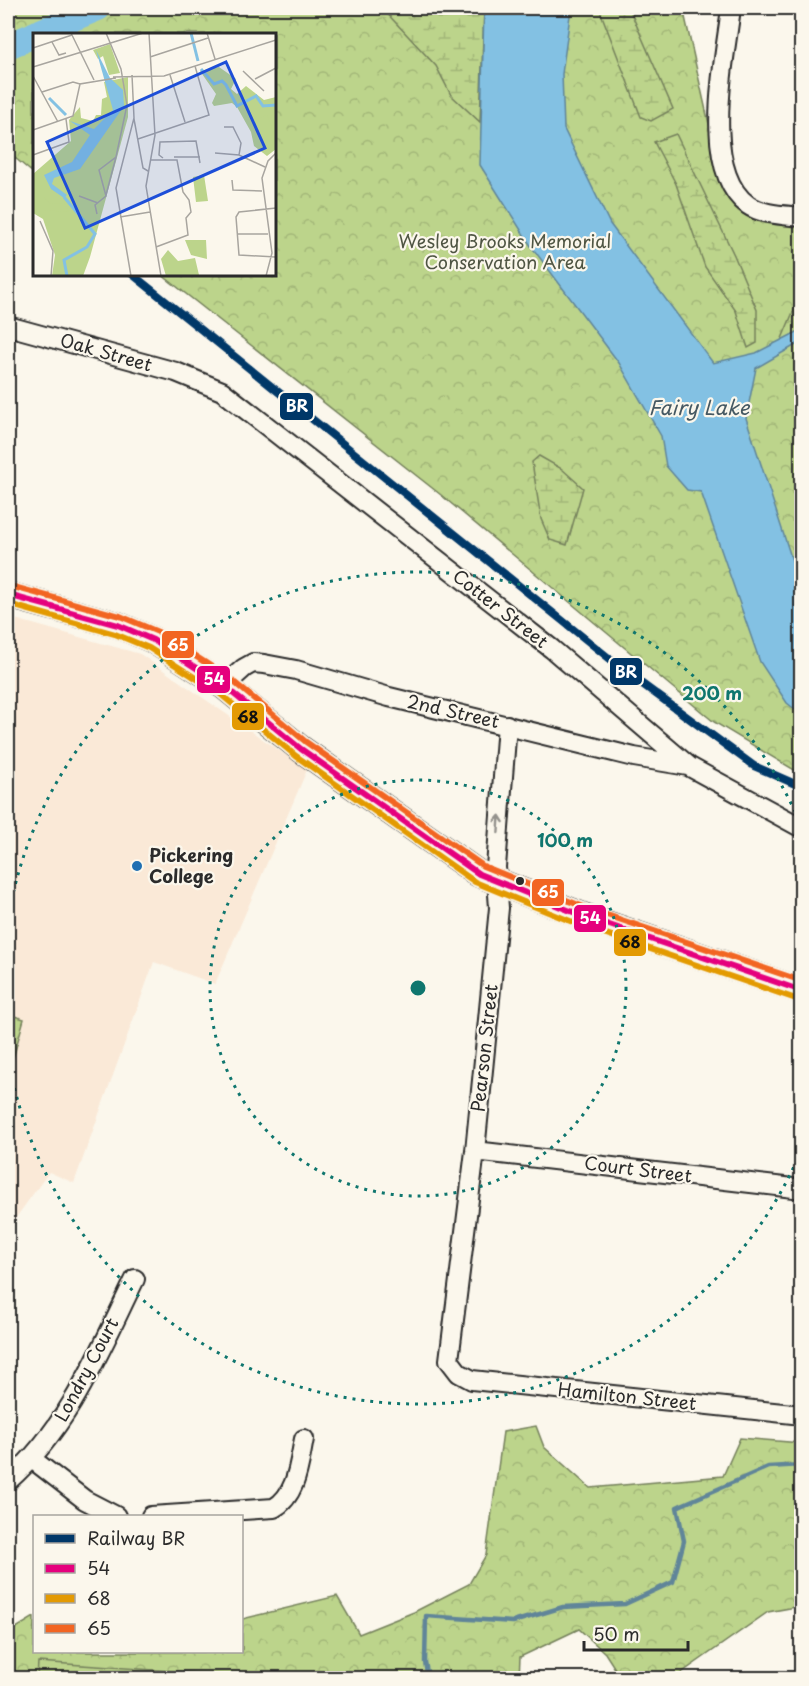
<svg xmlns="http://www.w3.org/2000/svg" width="809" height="1686" font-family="'Playpen Sans',sans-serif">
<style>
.built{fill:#fae9d7}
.forest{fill:url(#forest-crowns);stroke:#74805b;stroke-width:1.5}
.wetland{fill:url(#wetland-marsh);stroke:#74805b;stroke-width:1.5}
.garden{fill:#bcd48b;stroke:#74805b;stroke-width:1.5}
.water{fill:#83c1e3;stroke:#608599;stroke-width:1.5}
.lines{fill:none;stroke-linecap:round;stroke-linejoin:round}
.stream{stroke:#608599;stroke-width:4.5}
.river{stroke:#83c1e3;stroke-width:26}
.minor-casing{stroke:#2b2b2b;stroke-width:22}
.major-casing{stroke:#2b2b2b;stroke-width:28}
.minor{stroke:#fbf7ec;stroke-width:18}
.major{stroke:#f4e382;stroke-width:24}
.bus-1-casing{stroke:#fbf7ec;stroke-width:10}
.bus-2-casing{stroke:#fbf7ec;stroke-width:10}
.bus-3-casing{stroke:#fbf7ec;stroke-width:10}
.bus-1{stroke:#e5007d;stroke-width:6}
.bus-2{stroke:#e39a04;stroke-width:6}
.bus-3{stroke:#f26522;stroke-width:6}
.rail-1-casing{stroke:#fbf7ec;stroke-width:12}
.rail-1{stroke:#003768;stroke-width:8}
.oneway{stroke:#93918c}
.ring{fill:none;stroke:#0f766e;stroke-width:3;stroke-dasharray:3 6}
.poi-dot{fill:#1f6fb2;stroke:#fbf7ec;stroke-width:2}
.bus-dot{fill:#2b2b2b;stroke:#fbf7ec;stroke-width:2}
.labels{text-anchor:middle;stroke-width:4.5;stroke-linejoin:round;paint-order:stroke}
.park-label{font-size:18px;fill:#4f5543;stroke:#fbf7ec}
.street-label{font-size:18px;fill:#2b2b2b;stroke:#fbf7ec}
.poi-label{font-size:18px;font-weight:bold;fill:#2b2b2b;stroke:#fbf7ec;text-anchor:start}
.water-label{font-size:20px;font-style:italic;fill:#455862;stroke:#fbf7ec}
.inset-river{fill:none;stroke:#83c1e3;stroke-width:3}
.inset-road{fill:none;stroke:#a8a59f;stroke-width:1.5}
.view{fill:#1d4ed8;fill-opacity:0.15;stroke:#1d4ed8;stroke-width:3}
.inset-edge{fill:none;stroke:#2b2b2b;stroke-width:3}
.centre{fill:#0f766e;stroke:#fbf7ec;stroke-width:3}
.ring-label{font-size:18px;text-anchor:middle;font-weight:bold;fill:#0f766e;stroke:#fbf7ec;stroke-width:4.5;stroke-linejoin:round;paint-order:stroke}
.line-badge{stroke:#fbf7ec;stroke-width:2}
.badge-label{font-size:16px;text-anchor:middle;font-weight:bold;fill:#fff}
.pale-badge-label{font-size:16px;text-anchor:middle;font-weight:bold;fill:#111}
</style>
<defs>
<pattern id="forest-crowns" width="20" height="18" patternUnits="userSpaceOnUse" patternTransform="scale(1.5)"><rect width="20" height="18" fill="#bcd48b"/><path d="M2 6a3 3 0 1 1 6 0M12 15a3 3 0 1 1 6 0" fill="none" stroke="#a2b678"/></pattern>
<pattern id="wetland-marsh" width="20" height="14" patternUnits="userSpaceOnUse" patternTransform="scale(1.5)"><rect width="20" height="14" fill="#bcd48b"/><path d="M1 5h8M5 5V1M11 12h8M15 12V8" fill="none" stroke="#a2b678"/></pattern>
</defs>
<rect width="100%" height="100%" fill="#fbf7ec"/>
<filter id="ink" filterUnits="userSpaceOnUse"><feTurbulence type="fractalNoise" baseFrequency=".0167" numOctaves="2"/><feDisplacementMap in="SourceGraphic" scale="12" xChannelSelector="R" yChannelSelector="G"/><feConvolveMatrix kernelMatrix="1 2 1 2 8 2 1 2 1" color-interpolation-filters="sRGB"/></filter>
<g filter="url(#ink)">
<!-- built -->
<path class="built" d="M8,617L140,654L307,770L215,984L154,962L74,1183L49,1172L15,1219L8,1217Z"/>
<!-- forest -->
<path class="forest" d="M8,8H683L717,160L743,212L762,221L801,227V774L714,722L441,495L162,275L274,274V34H34V174L8,152Z
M536,1426L544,1447L590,1488L723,1476L740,1438L801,1443V1500L795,1607L768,1612L674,1678H621L605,1653L579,1629L520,1657L519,1678H8V1633L34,1617V1652H242V1619L337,1596L359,1634L414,1612L469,1584L486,1555L503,1432Z"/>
<!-- wetland -->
<path class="wetland" d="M382,8H484L480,122L451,95L436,66Z
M599,8H629L673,109L651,121L641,117Z
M676,134L734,255L757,310V343L748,348L736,311L705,267L676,184L654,142Z
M801,301V330L781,341L796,305Z
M539,456L562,469L583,488L567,545L550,540L541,519L532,462Z"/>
<!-- garden -->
<path class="garden" d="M8,1014L24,1019L8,1076Z
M38,1662L255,1677V1678H37Z"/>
<!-- water -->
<path class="water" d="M484,8H571L562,74L564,129L610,224L713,363L756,353L801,330V342L756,368L746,418L801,588V714L787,703L760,662L701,492L687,490L666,466L661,436L619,363L531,246L480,165Z"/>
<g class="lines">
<!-- stream -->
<path class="stream" d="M428,1678L425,1662L426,1616L513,1622L563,1607L625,1604L673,1582L684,1541L677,1507L768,1467L802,1465"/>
<!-- river -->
<path class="river" d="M35,34L98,8
M8,46L34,35"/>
<defs>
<path id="minor" d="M731,8C725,59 700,170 748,205C762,215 785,215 802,217
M8,326L176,372L222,391L552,649L690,767L802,828
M224,686L244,668L253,663L264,664L296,670L389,697L634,757L688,766
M507,725L496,867L499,908L475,1151L449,1360L459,1373L472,1380L802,1415
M475,1151L802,1189
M32,1459L85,1500L116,1516
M8,1481C70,1426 99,1352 135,1279
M151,1516L274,1508C297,1495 299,1463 304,1439"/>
<path id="major" d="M8,595L118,625L153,640L224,686L301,749L479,874L583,916L802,991"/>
</defs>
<!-- minor casing -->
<use href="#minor" class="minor-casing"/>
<!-- major casing -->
<use href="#major" class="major-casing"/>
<!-- minor -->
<use href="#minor" class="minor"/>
<!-- major -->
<use href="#major" class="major"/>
<defs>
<path id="bus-1" d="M8,595L118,625L153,640L224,686L301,749L479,874L583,916L802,991"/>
<path id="bus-2" d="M8,604L115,634L149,648L219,693L296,756L475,882L580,925L799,1000"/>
<path id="bus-3" d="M10,586L120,616L158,632L229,678L306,742L483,866L586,908L802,981"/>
</defs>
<!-- bus-1 casing -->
<use href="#bus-1" class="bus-1-casing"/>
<!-- bus-2 casing -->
<use href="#bus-2" class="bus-2-casing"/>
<!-- bus-3 casing -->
<use href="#bus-3" class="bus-3-casing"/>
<!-- bus-1 -->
<use href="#bus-1" class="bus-1"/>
<!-- bus-2 -->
<use href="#bus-2" class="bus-2"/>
<!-- bus-3 -->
<use href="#bus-3" class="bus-3"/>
<defs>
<path id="rail-1" d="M132,274L630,675L754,766L802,787"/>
</defs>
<!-- rail-1 casing -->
<use href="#rail-1" class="rail-1-casing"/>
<!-- rail-1 -->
<use href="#rail-1" class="rail-1"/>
</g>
<!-- one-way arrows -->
<defs><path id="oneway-shaft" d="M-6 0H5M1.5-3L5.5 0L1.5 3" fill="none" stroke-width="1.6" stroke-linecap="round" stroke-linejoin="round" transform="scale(1.5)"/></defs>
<use class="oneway" href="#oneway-shaft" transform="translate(499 824) rotate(-86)"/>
</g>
<!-- distance rings -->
<g class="ring">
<circle cx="418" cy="988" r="208"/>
<path d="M801 1151A416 416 0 0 1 8 1057M8 919A416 416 0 0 1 801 825"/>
</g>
<!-- markers -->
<circle class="poi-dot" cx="137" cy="866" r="6"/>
<circle class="bus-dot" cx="520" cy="881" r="5"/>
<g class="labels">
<!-- park labels -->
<g class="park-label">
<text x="505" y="248">Wesley Brooks Memorial<tspan x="505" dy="21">Conservation Area</tspan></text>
</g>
<!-- street labels -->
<g class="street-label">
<text transform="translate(106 353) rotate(16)" y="6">Oak Street</text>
<text transform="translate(500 609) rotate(38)" y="6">Cotter Street</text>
<text transform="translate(453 712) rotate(13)" y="6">2nd Street</text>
<text transform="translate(485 1048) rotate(-84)" y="6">Pearson Street</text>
<text transform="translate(638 1170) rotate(7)" y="6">Court Street</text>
<text transform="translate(87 1370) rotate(-62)" y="6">Londry Court</text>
<text transform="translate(627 1397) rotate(6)" y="6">Hamilton Street</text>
</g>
<!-- poi labels -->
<g class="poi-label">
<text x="149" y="862">Pickering<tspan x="149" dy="21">College</tspan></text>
</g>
<!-- water labels -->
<g class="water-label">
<text x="699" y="415">Fairy Lake</text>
</g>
</g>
<!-- overview -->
<g transform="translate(33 33)">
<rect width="243" height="243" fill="#fbf7ec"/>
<path d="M77,11L87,40L76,42L70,23L65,26L60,17ZM186,34L203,46L198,56L204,61L213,53L231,67L243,64V116L234,123L221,113L218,99L204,74L199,70L181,73L179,70L183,61L167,38ZM95,44V84L57,224L50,243H19L22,222L10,186L0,180V141L38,108L36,87L47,74L48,85L60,88L63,82H68L69,66L74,64L71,49ZM135,217L145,228L162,225L166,242L133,243L128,226Z" fill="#bcd48b"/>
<path d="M11,164L17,171L31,170L36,179L11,177Z" fill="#bcd48b"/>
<path d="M234,82L243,106L227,112L219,88ZM171,142L175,168L163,169L160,144ZM152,207H173L174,226L158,222Z" fill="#bcd48b"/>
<path d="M63,17L77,45L90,57L91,73L47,136L21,145L19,151L34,162L31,165L18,156L11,142L39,129L57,102L37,88L61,96L80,77Z" fill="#83c1e3"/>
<path class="inset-river" d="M158,0L165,28M168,36L181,51L189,48L193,52L204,73L223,63L230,73L243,72M16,65L33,82M31,164L62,201L54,214L31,227L34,243"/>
<path class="inset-road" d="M38,0L61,47M116,0L122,102L113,153L128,243M174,0L182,26M19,9L26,22L33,20M0,15L39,2M117,24L175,5M0,34L110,0M210,38L231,58M137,42L152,89M0,43L25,89M80,44L131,43L243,7M222,46L243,35M9,59L40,49L47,51M101,86L110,135L115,138M191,94H200L208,110L206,122M0,97L40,83L47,51L83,45M105,106L176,82L162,33M182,120L206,122L232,134M0,122L36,109L33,86M141,124H167M130,125L126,122L127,109L163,108L167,130M118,127H144L150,159L156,167L158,179L153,185L155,202L123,214M199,147L200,157L229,158M73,162L83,124M46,163L65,170M243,175L206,179L203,184L206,222L243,224M64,181L62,172L73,163L66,137L83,124L94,72L88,36L73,0M87,184L117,179M7,188L20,218L18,243M205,201H235M0,218V237M98,243L83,155L101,85L99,42M233,243L239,220L229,145L235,128L243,120"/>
<path class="view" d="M193,29L232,115L52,195L14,109Z"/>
<rect width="243" height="243" class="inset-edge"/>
</g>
<circle cx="418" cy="988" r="9" class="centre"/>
<g class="ring-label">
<text x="712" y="700">200 m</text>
<text x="565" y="847">100 m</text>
</g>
<g class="line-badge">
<rect x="279" y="392" width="35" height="29" rx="6" fill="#003768"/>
<rect x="161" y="630" width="34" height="29" rx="6" fill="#f26522"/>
<rect x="609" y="657" width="34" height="29" rx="6" fill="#003768"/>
<rect x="196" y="665" width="35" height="29" rx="6" fill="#e5007d"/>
<rect x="231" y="702" width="34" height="29" rx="6" fill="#e39a04"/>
<rect x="531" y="878" width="34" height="29" rx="6" fill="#f26522"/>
<rect x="573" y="904" width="34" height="29" rx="6" fill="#e5007d"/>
<rect x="613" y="928" width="34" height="29" rx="6" fill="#e39a04"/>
</g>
<g class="badge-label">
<text x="297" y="412">BR</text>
<text x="178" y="651">65</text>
<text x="626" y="678">BR</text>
<text x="214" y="685">54</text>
<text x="548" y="898">65</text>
<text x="590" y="924">54</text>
</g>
<g class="pale-badge-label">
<text x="248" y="723">68</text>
<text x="630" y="948">68</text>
</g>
<!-- margin -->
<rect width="809" height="1686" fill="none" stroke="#fbf7ec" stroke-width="30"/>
<rect x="15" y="15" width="779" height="1656" fill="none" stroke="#2b2b2b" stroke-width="2" filter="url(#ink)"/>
<!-- legend -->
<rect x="33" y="1515" width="210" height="138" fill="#fbf7ec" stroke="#a8a59f" stroke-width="1.5"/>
<rect x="45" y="1534" width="30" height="9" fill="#003768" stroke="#a8a59f" stroke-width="1.5"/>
<text x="87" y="1545" font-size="18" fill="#2b2b2b">Railway BR</text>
<rect x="45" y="1564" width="30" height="9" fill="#e5007d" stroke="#a8a59f" stroke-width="1.5"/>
<text x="87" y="1575" font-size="18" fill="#2b2b2b">54</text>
<rect x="45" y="1594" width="30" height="9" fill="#e39a04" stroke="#a8a59f" stroke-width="1.5"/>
<text x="87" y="1605" font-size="18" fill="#2b2b2b">68</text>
<rect x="45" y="1624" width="30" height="9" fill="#f26522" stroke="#a8a59f" stroke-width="1.5"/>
<text x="87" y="1635" font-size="18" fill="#2b2b2b">65</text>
<!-- scale -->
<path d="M584 1641v9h104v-9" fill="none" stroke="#2b2b2b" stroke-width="3"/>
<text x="593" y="1641" font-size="18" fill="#2b2b2b" stroke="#fbf7ec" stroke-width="4.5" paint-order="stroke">50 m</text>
</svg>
